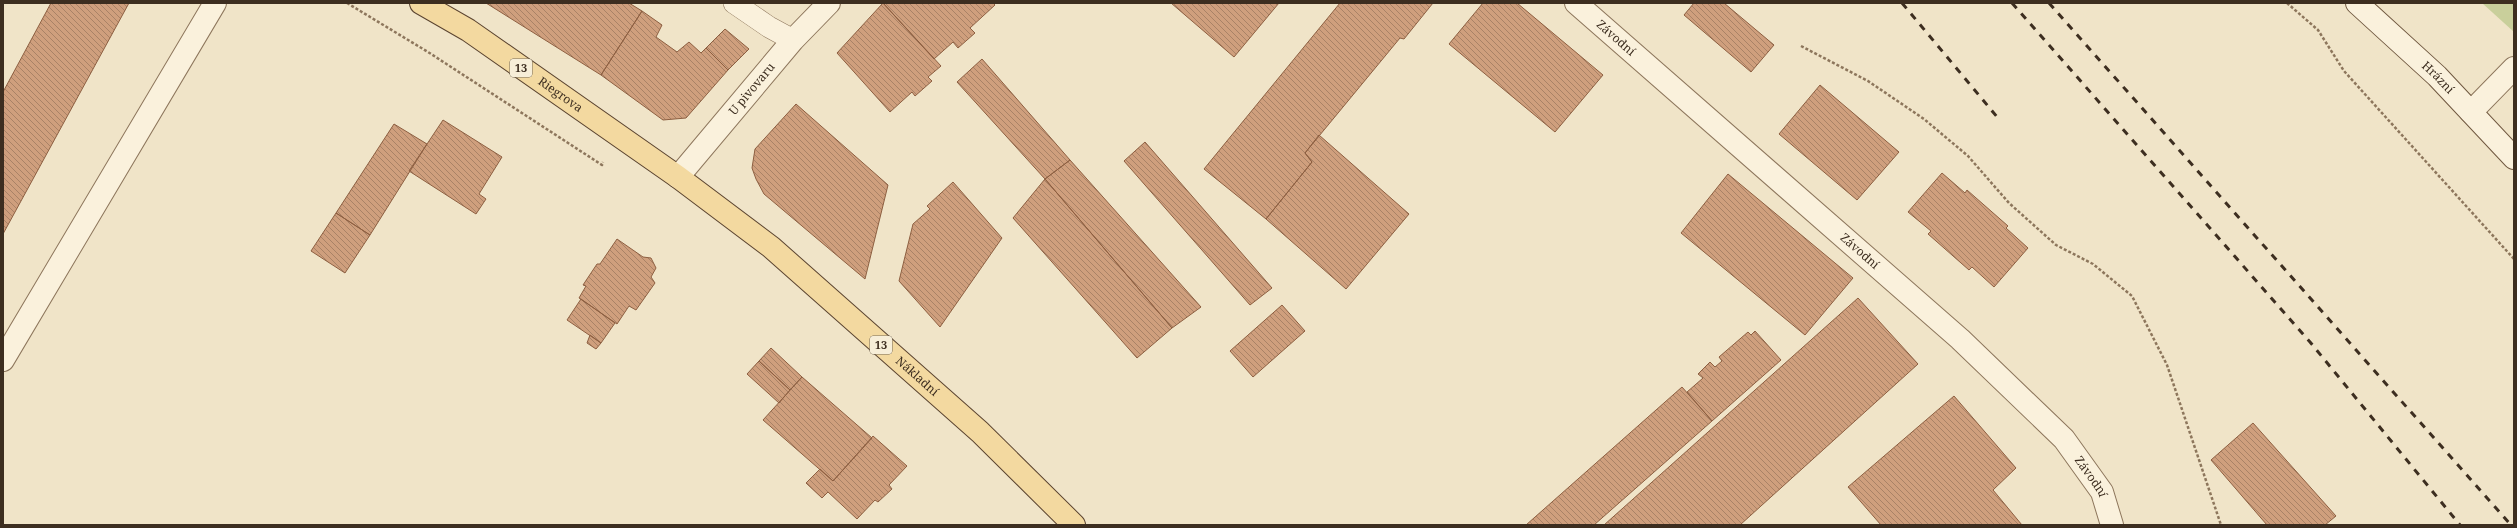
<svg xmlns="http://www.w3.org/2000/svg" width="2517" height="528" font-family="'Noto Serif',serif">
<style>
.grass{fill:#c9cf9b}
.building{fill:url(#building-back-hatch);stroke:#8d5f41}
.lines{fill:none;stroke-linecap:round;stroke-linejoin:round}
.service-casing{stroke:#8d765c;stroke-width:22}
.minor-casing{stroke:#8d765c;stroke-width:24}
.secondary-casing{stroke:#6f573f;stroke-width:24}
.primary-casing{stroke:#5b4430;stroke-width:24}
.path{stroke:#8d765c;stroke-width:2.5;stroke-dasharray:3 2;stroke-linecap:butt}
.service{stroke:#faf1dc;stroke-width:21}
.minor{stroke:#faf1dc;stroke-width:22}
.secondary{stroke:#faf1dc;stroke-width:22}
.primary{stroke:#f3d9a0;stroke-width:22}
.rail{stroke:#3d2e20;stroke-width:3;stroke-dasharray:7 7;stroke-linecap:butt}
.labels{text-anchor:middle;stroke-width:3;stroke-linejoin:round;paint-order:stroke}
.shield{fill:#f7eed8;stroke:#756857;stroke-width:1}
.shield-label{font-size:11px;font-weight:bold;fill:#3d2e20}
.street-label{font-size:12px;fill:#3d2e20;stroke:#f7eed8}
</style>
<defs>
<pattern id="building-back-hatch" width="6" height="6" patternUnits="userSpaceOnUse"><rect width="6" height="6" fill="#cf9f7d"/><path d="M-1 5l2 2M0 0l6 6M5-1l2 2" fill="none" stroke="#a98266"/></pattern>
</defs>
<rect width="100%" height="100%" fill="#f0e4c8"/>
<!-- grass -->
<path class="grass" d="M2482,3H2514V32Z"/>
<!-- building -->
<path class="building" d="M51,3H129L3,234V92Z
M486,3H629L642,11L601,75Z
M883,3H993L995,5L970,28L975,33L958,48L953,42L934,59Z
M883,3L941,66L928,77L932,81L915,96L912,92L890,112L837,53Z
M1171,3H1279L1234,57Z
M1340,3H1433L1404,39L1400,38L1305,153L1312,162L1266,219L1204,169Z
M1483,3H1517L1603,75L1555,132L1449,44Z
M1694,3H1724L1774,45L1751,72L1684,15Z
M642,11L662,25L656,37L677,52L689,42L701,53L706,48L728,70L686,118L663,120L601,75Z
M725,29L749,49L728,70L706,48Z
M982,59L1070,160L1045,179L957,82Z
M1820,85L1899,152L1857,200L1779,134Z
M796,104L888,185L865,279L764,194L756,179L752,168L755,149Z
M443,120L502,157L479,194L486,199L476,214L409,171Z
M394,124L427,144L370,235L336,213Z
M1319,135L1409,214L1346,289L1266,219L1312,162L1305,153Z
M1145,142L1272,288L1250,305L1124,161Z
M1070,160L1201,307L1172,328L1045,179Z
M1942,173L1965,193L1967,190L2008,226L2006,228L2028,248L1994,287L1972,267L1969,270L1928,234L1931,231L1908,212Z
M1728,174L1853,278L1805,335L1681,233Z
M1045,179L1172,328L1137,358L1013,218Z
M953,182L1002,238L940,327L899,281L913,224L930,209L927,206Z
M336,213L370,235L345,273L311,251Z
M617,239L643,257L651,258L656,268L651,277L655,283L636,310L629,306L617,324L579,298L586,286L583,285L597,264H600Z
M1858,298L1918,364L1740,525H1604Z
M581,299L615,323L601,343L567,320Z
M1282,305L1305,331L1253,377L1230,351Z
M1755,331L1781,360L1712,421L1687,392L1703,378L1698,374L1710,362L1715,367L1722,361L1719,357L1748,332L1751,335Z
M590,335L601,343L596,349L587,343Z
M771,348L802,377L790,390L759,361Z
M759,361L790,390L779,403L747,374Z
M802,377L872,438L833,481L763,420Z
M1682,387L1712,421L1594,525H1526Z
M1954,396L2016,468L1993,490L2022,525H1881L1848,487Z
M2253,423L2336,516L2325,525H2267L2211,460Z
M873,436L907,466L889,485L892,489L878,502L875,500L857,519L828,492L822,498L806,483L820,469L833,481Z"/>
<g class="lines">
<defs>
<path id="service" d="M734,3L769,27L793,40"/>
<g id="minor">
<path id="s1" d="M1576,3L1960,339L2064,439L2102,492L2112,525"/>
<path d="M2471,112L2514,68"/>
<path id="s2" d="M678,177L793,40L829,3"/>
<path d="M3,360L215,3"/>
</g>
<g id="secondary">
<path id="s3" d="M2357,3L2437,76L2514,158"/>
</g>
<g id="primary">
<path id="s4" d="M421,3L468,30L678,177L771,247L980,432L1074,525"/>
</g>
</defs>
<!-- service casing -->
<use href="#service" class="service-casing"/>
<!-- minor casing -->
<use href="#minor" class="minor-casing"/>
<!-- secondary casing -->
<use href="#secondary" class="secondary-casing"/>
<!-- primary casing -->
<use href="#primary" class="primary-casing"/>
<!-- path -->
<path class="path" d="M347,3L428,52L602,165L603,162
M2287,3L2318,30L2344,71L2514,259
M1801,46L1868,81L1924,119L1968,156L2009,203L2056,245L2093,264L2132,296L2167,365L2221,525"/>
<!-- service -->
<use href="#service" class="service"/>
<!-- minor -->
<use href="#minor" class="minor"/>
<!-- secondary -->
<use href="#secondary" class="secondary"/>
<!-- primary -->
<use href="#primary" class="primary"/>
<!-- rail -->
<path class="rail" d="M1902,3L1998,118
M2012,3L2310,342L2460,525
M2049,3L2511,525"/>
</g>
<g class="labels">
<!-- shield labels -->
<g class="shield">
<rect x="510" y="59" width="22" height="18" rx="3"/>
<rect x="870" y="336" width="22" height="18" rx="3"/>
</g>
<g class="shield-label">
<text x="521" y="72">13</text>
<text x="881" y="349">13</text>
</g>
<!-- street labels -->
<g class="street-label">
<text dy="4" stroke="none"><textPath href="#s1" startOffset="53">Závodní</textPath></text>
<text dy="4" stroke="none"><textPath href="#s3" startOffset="110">Hrázní</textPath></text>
<text dy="4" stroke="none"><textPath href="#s2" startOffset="115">U pivovaru</textPath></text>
<text dy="4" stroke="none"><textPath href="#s4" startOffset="167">Riegrova</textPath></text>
<text dy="4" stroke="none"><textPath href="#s1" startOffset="377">Závodní</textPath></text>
<text dy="4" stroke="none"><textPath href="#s4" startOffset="622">Nákladní</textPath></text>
<text dy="4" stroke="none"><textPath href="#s1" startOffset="701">Závodní</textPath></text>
</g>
</g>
<!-- border -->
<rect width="2517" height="528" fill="none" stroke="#3d2e20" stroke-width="8"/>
</svg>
